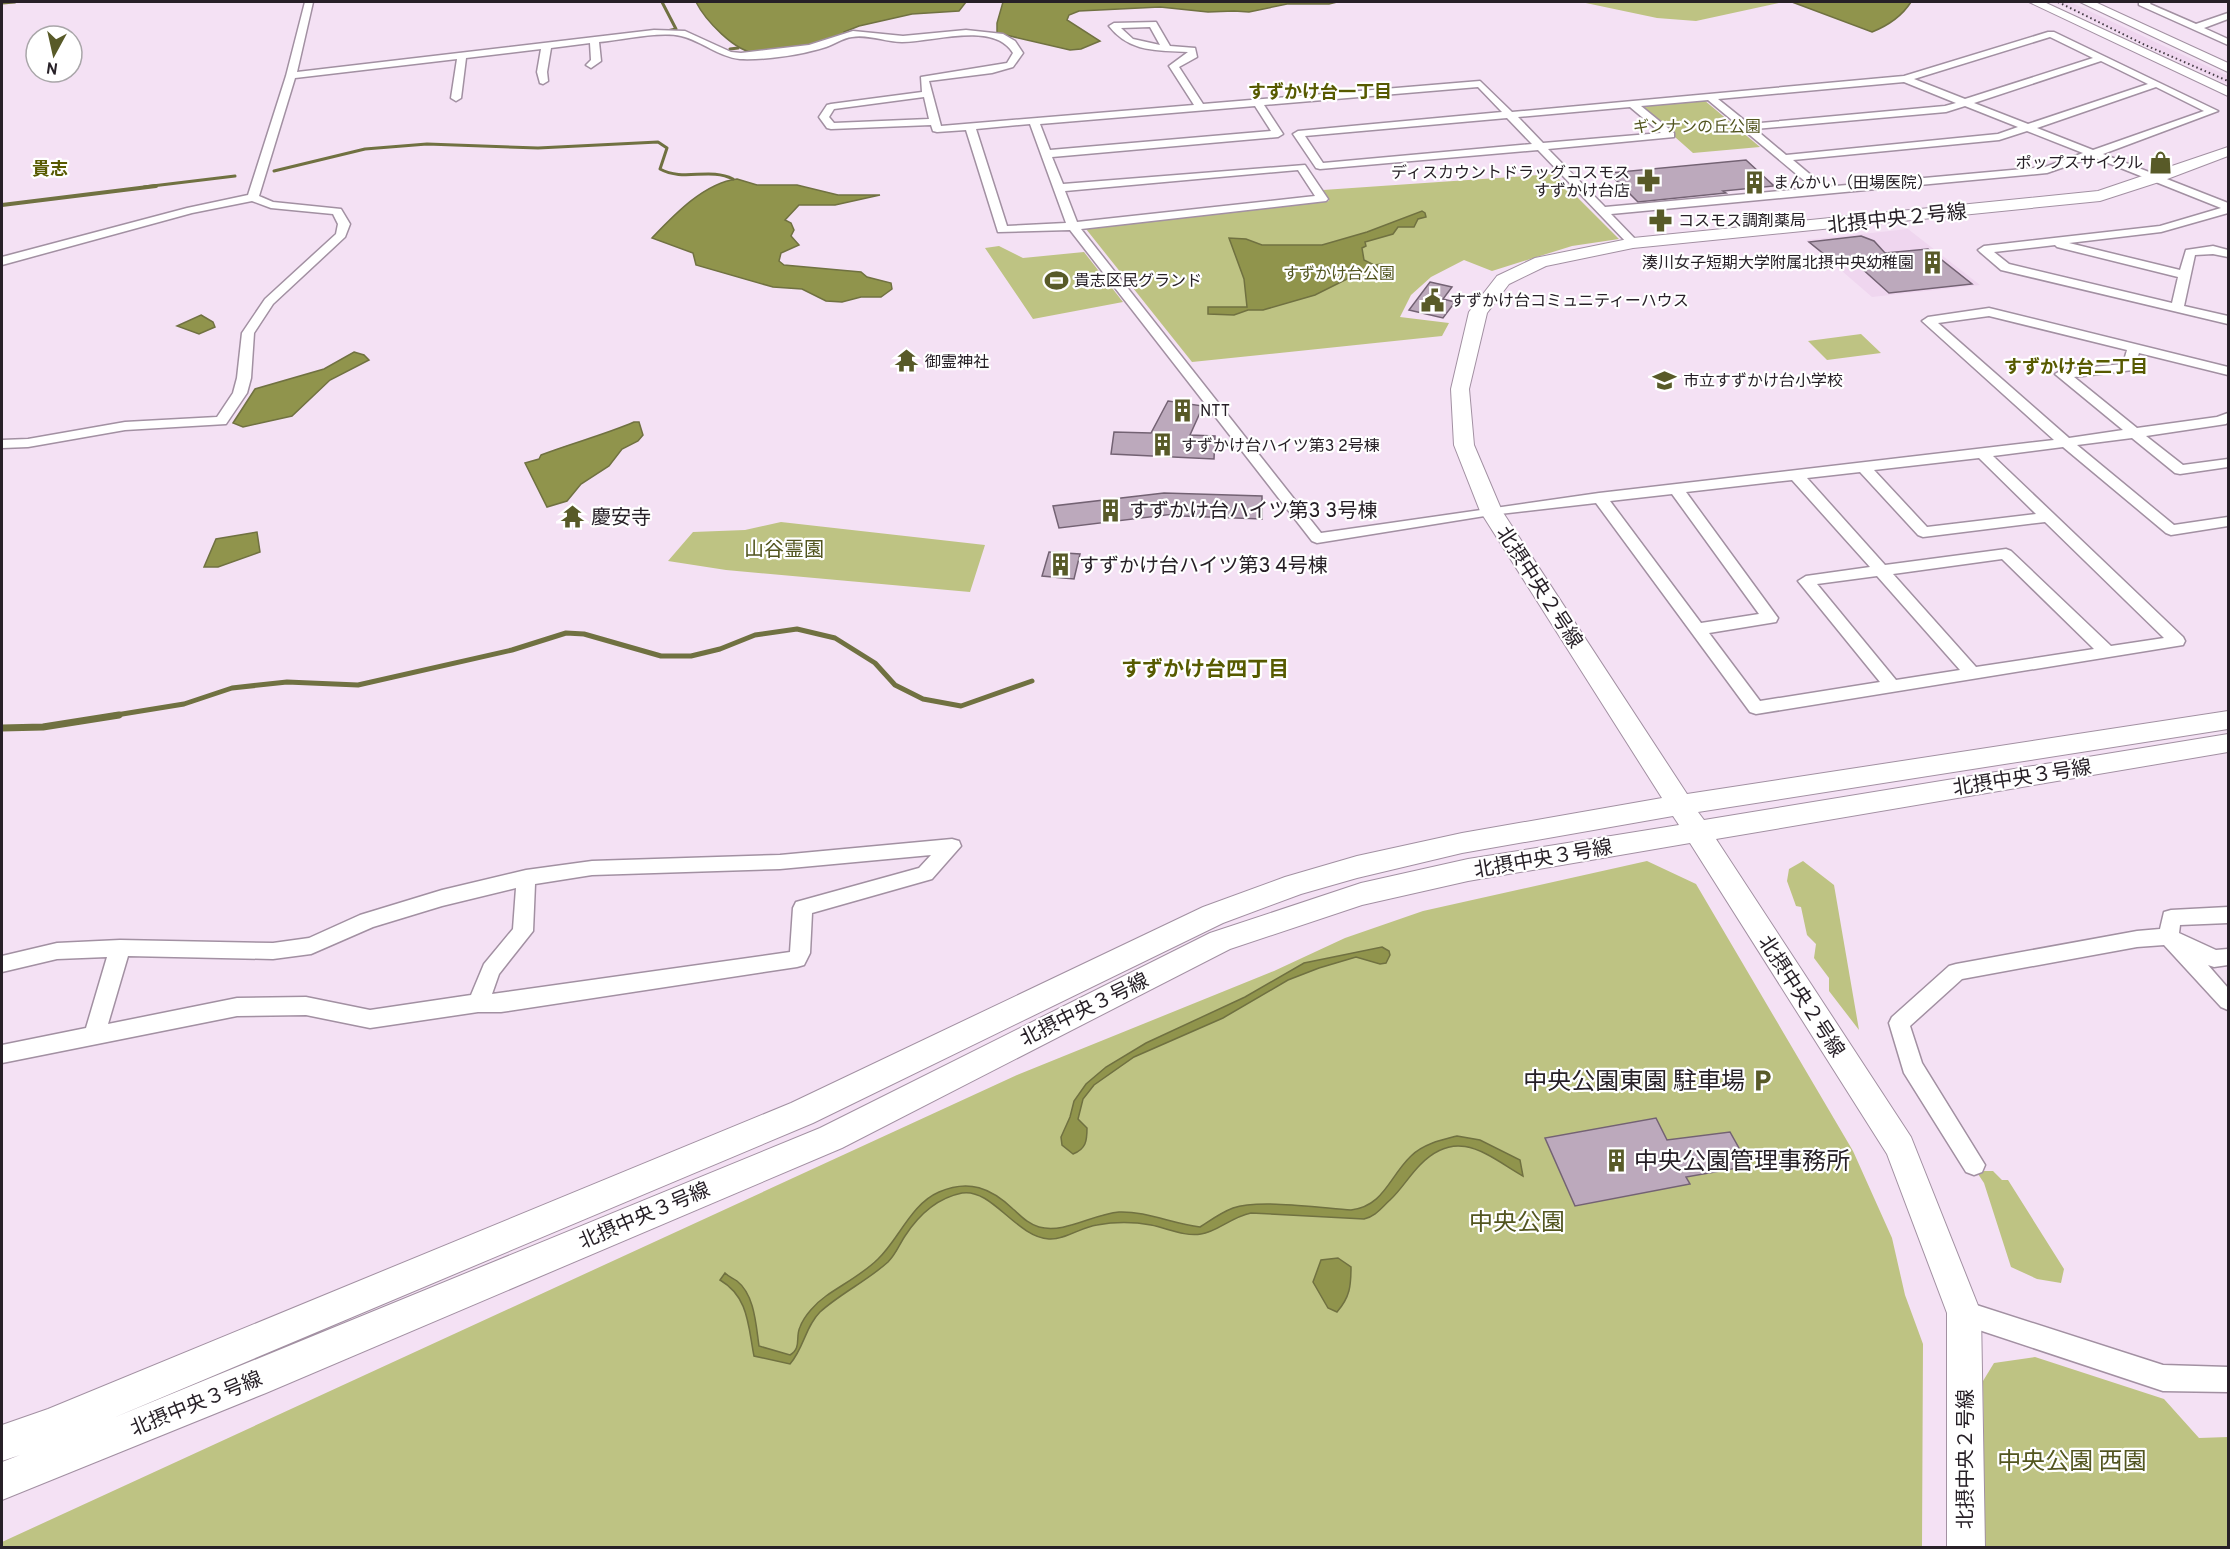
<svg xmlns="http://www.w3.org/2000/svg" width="2230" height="1549" font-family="Overpass,'Noto Sans JP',sans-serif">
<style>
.built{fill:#efd6ef}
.green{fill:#bec383}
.water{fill:#90944c;stroke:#707141;stroke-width:1.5}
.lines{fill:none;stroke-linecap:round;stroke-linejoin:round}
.stream-far3{stroke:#707141;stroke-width:3}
.stream-far2{stroke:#707141;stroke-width:4}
.stream-far1{stroke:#707141;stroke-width:5}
.stream{stroke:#707141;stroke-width:7}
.building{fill:#bca9bc;stroke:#736273;stroke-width:1.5}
.street-casing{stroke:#a290a2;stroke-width:3}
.secondary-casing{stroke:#a290a2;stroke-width:2}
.street{fill:#fff;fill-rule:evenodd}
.secondary{fill:#fff;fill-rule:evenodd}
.rail{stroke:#433a43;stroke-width:2;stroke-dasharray:1.5 3;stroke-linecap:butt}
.labels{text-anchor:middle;stroke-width:4.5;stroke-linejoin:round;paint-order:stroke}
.far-park-label{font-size:16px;fill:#52551f;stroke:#fff}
.far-poi-label{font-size:16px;fill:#272027;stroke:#fff;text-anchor:start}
.far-neighbourhood-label{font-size:18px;font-weight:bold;fill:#575a00;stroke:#fff}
.far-quarter-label{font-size:18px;font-weight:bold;fill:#575a00;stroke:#fff}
.street-label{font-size:20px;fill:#272027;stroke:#fff}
.poi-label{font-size:20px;fill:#272027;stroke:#fff;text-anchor:start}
.park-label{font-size:20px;fill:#52551f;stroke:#fff}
.neighbourhood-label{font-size:21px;font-weight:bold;fill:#575a00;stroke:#fff}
.near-poi-label{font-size:24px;fill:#272027;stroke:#fff;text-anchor:end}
.near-park-label{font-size:24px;fill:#52551f;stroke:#fff}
</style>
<rect width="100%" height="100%" fill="#f4e1f4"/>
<!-- built -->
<path class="built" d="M2054,2H2070L2228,76V84Z
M1908,229L1980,285L1872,297L1806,240Z"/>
<!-- green -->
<path class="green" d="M1581,2H1783L1696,21L1657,18Z
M1704,100L1760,147L1693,153L1640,106Z
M1554,174L1619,239L1572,246L1492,271L1464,260L1431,277L1411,295L1400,317L1449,323L1442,336L1192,362L1086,229L1329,201L1323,190Z
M999,246L1023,258L1084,252L1123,302L1033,319L985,248Z
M1861,334L1881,353L1827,360L1808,341Z
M781,522L985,545L970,592L726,570L668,561L693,532L745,530Z
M1647,861L1696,884L1853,1151L1892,1238L1905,1295L1923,1344L1922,1547L2,1548V1542L1017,1075L1274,971L1345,938L1423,911Z
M1803,861L1834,885L1859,1030L1829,991V978L1814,958L1816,944L1807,935L1801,907L1796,906L1787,881L1789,869Z
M1976,1171H1993L2002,1180H2008L2064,1269L2061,1283L2037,1279L2011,1267L1984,1183Z
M2035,1357L2164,1399L2199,1438L2228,1437V1547H1985L1983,1381L1994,1363Z"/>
<!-- water -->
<path class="water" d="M696,2H966L959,11L912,14L859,26L844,32L845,35L819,44L756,53C735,52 705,20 696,2Z
M1003,2H1337L1329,4H1287L1249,12L1234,11L1208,12L1160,7L1079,11L1069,15L1067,20L1100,41L1081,49L1070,50L997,33V23Z
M1792,2H1911C1902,16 1887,26 1872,32Z
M737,179L757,185H797L838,195H880L835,205H799L785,220L791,223L794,230L791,236L799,245L781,253L779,261L784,265L861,272L867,277L891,283L892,289L881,297H861L842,302L826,301L802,289L773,287L696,265L693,253L652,238C674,215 704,183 737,179Z
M1422,211L1425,213L1426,217L1418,219L1414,227H1398L1393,234L1365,242L1366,246L1362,248L1364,260L1374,265L1382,264L1384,269L1359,273L1315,295L1263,310H1248L1234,315L1208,314V307H1247L1244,279L1229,238L1246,239L1262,245H1322L1367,232Z
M201,315L213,322L215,327L199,334L177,326Z
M354,352L364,355L369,360L330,380L292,416L243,427L233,423L255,389L324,369Z
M634,422H639L643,435L638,441L622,449L609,466L581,484L567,501L547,507L525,463L539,459L541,455C572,443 604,435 634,422Z
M257,532L260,552L218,567H204L216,539Z
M1382,947L1389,951L1390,955L1386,963L1380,964L1356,957L1319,968L1288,980L1223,1018L1134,1057L1094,1085L1083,1099L1078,1119L1087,1128C1087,1141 1086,1149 1073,1154L1062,1145L1061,1137L1070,1117L1074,1101L1086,1084L1106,1067L1146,1043L1245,997L1304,963Z
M1457,1136L1480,1140L1520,1160L1523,1176C1488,1156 1458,1126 1420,1165C1409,1176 1401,1190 1390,1200C1381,1208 1376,1216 1364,1219L1251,1213C1231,1217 1217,1232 1201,1234C1185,1237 1167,1228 1151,1225C1134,1222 1114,1222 1097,1225C1081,1227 1065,1240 1049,1239C1016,1237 992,1188 962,1193C937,1198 918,1216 905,1236C899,1245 896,1254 888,1262C867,1281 841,1293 820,1312C805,1327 804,1348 790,1364L754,1356C748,1326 749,1297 720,1280L725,1273C729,1277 733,1278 737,1281C755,1295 756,1326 759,1346L790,1355C802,1348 795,1337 800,1327C804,1316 816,1303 826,1296C843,1284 863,1274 878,1259C899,1239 911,1204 939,1192C969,1179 991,1188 1013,1209C1021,1216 1028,1224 1039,1227C1065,1234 1093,1214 1119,1212C1146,1211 1173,1224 1200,1227C1211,1220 1220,1213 1233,1208C1259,1199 1321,1208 1351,1210C1384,1206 1389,1177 1411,1156C1423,1144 1441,1140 1457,1136Z
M1338,1258L1351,1267C1351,1286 1350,1297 1337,1312L1328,1308L1313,1282L1321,1260Z"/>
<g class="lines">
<!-- stream-far3 -->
<path class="stream-far3" d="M662,2L676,29L667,31
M2,3L15,2
M730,49L738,48
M274,171L365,149L427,144L538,148L658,142L667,148L660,169C684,182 709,167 733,179
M144,187L235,176"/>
<!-- stream-far2 -->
<path class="stream-far2" d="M2,205L156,186"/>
<!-- stream-far1 -->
<path class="stream-far1" d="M110,716L184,704L232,688L287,682L358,685L512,650L566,633L584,634L661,656H691L720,649L755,635L797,629L835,638L875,663L895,685L923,699L961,706L1032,681"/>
<!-- stream -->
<path class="stream" d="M2,728L43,727L119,715"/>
</g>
<!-- building -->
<path class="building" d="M1746,160L1774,186L1723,191L1726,193L1638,202L1609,173Z
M1861,236L1874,241L1885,253L1928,249L1972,284L1889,293L1849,257L1830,259L1809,242Z
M1430,282L1452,287L1443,299L1455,302L1443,318L1409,310Z
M1168,401L1203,406L1190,435L1215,436L1214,459L1111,454L1114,432L1151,433Z
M1164,493L1262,496V519L1182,516V513L1059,528L1053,506Z
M1049,552L1080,554L1074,579L1042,576Z
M1656,1118L1667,1140L1730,1132L1749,1166L1686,1177L1690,1184L1575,1206L1545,1138Z"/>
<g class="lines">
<defs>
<path id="street" d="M305,2H313L297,72L654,30L685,31L731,52L741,53L809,45L853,31L903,36L966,30L1003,34L1015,41L1023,53L1013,67L992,73L929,81L941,126L1194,105L1169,66L1188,52C1158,50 1130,53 1109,26L1114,23L1156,22L1170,46L1195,48L1197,57L1179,67L1203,104L1480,81L1512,112L1904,76L2048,32H2054L2218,111L2103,154L2228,203V213L2161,232L2069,243L2180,270L2186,250L2213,246L2228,250V257L2213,254L2195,255L2184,306L2228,316V324L2001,270L1980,252L1978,250L1984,246L2160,226L2221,208L2093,157L2047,173L1611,214L1639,243L1633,246L1629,245L1538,150L1320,169L1316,168L1293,134L1298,131L1502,112L1478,87L1264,105L1283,134L1278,137L1052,157L1063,184L1305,165L1328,199L1326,201L1081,229L1321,533L1599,493L2054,440L1922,321L1928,317L1989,308L2228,367V375L2139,353L2133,370L2074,377L2137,428L2217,417L2228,413V422L2226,424L2146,436L2183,465L2228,459V467L2180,474L2175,473L2132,438L2077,445L2174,525L2228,517V526L2171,535L2166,533L2063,447L1993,456L2183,637L2185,641L2183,645L1756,714L1750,712L1596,503L1491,515L1317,543L1312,541L1070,230L998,232L966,130L937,132L933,131L931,125L831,129L827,128L819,117L827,105L831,104L922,92L921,77L1007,63L1013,53C994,21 933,42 902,42C885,42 868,34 852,37C843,38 835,44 826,47C801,55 767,60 740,59C719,57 702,41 681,36C659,31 622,40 599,42L601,61L591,68L586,65L591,60L590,43L551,48L547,72L548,81L543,84L540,83L537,72L541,49L466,58L461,98L456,101L451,98L457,59L295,78L259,196L273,202L341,209L350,224L345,237L273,304L254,333L251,378L247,393L226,424L125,430L28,447L2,448V440L28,439L125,422L217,417L233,393L237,378L242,333L265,299L336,234L338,224L333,214L271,208L252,201L192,213L2,265V257L187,208L248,195L286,76ZM1150,27L1160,45L1133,39L1121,28ZM2050,37L2093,58L1965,99L1914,79ZM2101,61L2148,84L2028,124L1974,103ZM1904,82L1956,103L1945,106L1749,124L1718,99ZM2156,87L2204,111L2093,150L2037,128ZM924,97L929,119L834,123L829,117L834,109ZM1708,100L1813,188L1605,207L1548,149L1674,137V133L1641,106ZM1255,106L1271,131L1050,150L1040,124ZM1965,106L2018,127L1998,134L1786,155L1755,129L1946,112ZM1630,107L1661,133L1543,143L1518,117ZM1507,118L1532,144L1323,163L1305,136ZM1030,124L1066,223L1007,226L976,129ZM2027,131L2083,153L2045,167L1825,187L1793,160L1999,140ZM1298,170L1315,196L1077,222L1065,191ZM2055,245L2057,247L2178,277L2172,303L2009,264L1994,252ZM1989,316L2127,350L2123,364L2062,370L2055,374L2123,430L2069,438L1938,323ZM1979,458L2036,514L1927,527L1874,470ZM1860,472L1918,535L1923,537L2045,522L2164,638L2111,646L2011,551L2006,549L1885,565L1807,478ZM1792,480L1870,567L1806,576L1798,581L1880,682L1760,701L1709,633L1770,623L1776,622L1778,618L1686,492ZM1672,494L1759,614L1701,623L1610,501ZM2002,559L2094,649L1976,667L1893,574ZM1877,576L1960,670L1896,680L1817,584Z
M2139,2H2151L2150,4L2196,24L2228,13V19L2204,28L2228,39V45L2139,5Z
M952,839L959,841L961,846L932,879L812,913L810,953L804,965L797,967L501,1012H478L370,1028L306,1015L237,1016L2,1063V1045L86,1028L107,957L57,959L2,972V956L57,943L120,940L273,943L309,938L360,915L442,890L526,870L592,861L780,855ZM931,855L919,868L796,902L793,908L790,952L492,994L499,974L533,931L535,884L592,875L780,869ZM516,888L513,929L484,964L471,995L370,1010L306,997L237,998L108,1024L128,956L273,959L311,954L373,927L442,906Z
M2228,907V923L2180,925L2179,933L2216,950L2228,949V965L2214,967L2208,965L2228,988V1010L2221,1007L2164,945L2137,947L1962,979L1910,1026L1922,1063L1985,1165L1982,1172L1974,1175L1966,1172L1904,1073L1889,1023L1892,1017L1949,966L1956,964L2137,931L2160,929L2164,912L2171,910Z
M1964,1301L2163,1365L2228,1367V1392L2163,1391L1964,1325L1955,1322L1952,1313L1955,1304Z"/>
<path id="secondary" d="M2029,2H2044L2228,87V96Z
M2080,2H2095L2228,63V72Z
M2228,147V156L2162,181L2100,201L1633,248L1546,266L1509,284L1487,313L1469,389L1474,445L1502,511L1687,794L2228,711V729L1698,812L1704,820L2228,734V752L1716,839L1911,1137L1981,1313L1985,1548H1947V1313L1887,1154L1690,843L1468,881L1362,905L1230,949L842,1148L266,1393L2,1500V1462L20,1455L2,1461V1425L48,1409L791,1103L1203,907L1285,877L1357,856L1462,833L1662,798L1480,511L1454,445L1451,389L1469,312L1497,276L1535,258L1633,238L2098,191ZM1673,816L1679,825L1468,859L1361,883L1210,933L820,1128L113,1418L813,1123L1223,923L1301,894L1357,878L1462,853Z"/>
</defs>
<!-- street casing -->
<use href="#street" class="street-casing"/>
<!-- secondary casing -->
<use href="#secondary" class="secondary-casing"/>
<!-- street -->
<use href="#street" class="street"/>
<!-- secondary -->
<use href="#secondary" class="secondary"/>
<!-- rail -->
<path class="rail" d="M2058,2L2145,45L2228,81"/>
</g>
<!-- icons -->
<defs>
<symbol id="shop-bare" viewBox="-9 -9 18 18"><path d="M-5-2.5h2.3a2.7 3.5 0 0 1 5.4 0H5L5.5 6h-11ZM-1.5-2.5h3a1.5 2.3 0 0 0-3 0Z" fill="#585a28" stroke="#fff" stroke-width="2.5" paint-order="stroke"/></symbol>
<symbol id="pharmacy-bare" viewBox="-9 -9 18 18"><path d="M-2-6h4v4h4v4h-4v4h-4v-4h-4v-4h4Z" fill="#585a28" stroke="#fff" stroke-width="2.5" paint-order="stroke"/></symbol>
<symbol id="building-bare" viewBox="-9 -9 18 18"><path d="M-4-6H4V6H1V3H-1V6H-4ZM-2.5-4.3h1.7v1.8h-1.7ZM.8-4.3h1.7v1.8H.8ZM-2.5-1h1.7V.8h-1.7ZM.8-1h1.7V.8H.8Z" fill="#585a28" stroke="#fff" stroke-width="2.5" paint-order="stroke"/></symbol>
<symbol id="stadium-bare" viewBox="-9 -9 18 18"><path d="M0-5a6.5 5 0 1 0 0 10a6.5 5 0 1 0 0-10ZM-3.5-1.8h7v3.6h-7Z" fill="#585a28" stroke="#fff" stroke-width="2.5" paint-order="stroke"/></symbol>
<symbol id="civic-bare" viewBox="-9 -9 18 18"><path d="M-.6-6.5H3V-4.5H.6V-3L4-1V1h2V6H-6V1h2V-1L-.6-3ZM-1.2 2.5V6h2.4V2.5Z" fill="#585a28" stroke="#fff" stroke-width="2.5" paint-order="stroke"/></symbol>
<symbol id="temple-bare" viewBox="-9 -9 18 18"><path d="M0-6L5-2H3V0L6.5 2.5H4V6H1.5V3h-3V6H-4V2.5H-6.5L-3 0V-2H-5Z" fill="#585a28" stroke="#fff" stroke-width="2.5" paint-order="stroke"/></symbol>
<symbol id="school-bare" viewBox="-9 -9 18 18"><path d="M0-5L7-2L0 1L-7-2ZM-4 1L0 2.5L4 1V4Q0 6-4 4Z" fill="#585a28" stroke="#fff" stroke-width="2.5" paint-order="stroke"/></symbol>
<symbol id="parking-bare" viewBox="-9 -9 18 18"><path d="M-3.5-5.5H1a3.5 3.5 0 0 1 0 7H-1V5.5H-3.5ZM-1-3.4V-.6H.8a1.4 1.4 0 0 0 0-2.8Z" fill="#585a28" stroke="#fff" stroke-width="2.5" paint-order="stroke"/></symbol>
</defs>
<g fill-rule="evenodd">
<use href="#shop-bare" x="2144" y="146" width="33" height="33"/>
<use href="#pharmacy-bare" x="1632" y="164" width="33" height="33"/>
<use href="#building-bare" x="1738" y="166" width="33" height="33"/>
<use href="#pharmacy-bare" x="1644" y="204" width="33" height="33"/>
<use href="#building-bare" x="1916" y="246" width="33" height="33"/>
<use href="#stadium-bare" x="1040" y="264" width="33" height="33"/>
<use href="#civic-bare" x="1416" y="284" width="33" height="33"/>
<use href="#temple-bare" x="890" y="344" width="33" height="33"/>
<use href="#school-bare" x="1648" y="364" width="33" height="33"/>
<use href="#building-bare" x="1166" y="394" width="33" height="33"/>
<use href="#building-bare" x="1146" y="428" width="33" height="33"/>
<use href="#building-bare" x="1094" y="494" width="33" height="33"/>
<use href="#temple-bare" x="556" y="500" width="33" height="33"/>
<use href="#building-bare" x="1044" y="548" width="33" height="33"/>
<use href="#parking-bare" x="1746" y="1064" width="33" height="33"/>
<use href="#building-bare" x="1600" y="1144" width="33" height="33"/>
</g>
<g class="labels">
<!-- far-park labels -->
<g class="far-park-label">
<text x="1697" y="132">ギンナンの丘公園</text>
<text x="1339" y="279">すずかけ台公園</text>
</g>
<!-- far-poi labels -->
<g class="far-poi-label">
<text x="2143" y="168" text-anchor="end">ポップスサイクル</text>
<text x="1630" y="178" text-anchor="end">ディスカウントドラッグコスモス<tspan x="1630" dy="18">すずかけ台店</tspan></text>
<text x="1773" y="188">まんかい（田場医院）</text>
<text x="1678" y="226">コスモス調剤薬局</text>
<text x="1914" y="268" text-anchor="end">湊川女子短期大学附属北摂中央幼稚園</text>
<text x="1074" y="286">貴志区民グランド</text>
<text x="1450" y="306">すずかけ台コミュニティーハウス</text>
<text x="925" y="367">御霊神社</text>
<text x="1683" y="386">市立すずかけ台小学校</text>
<text x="1200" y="416">NTT</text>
<text x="1181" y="451">すずかけ台ハイツ第3 2号棟</text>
</g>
<!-- far-neighbourhood labels -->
<g class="far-neighbourhood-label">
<text x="1320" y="98">すずかけ台一丁目</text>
<text x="2076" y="373">すずかけ台二丁目</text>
</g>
<!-- far-quarter labels -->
<g class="far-quarter-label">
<text x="50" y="175">貴志</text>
</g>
<!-- street labels -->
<g class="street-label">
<text transform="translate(1897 218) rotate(-6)" y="7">北摂中央２号線</text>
<text transform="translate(1540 587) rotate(57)" y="7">北摂中央２号線</text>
<text transform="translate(2022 777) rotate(-9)" y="7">北摂中央３号線</text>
<text transform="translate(1543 858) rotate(-10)" y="7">北摂中央３号線</text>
<text transform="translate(1802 996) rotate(57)" y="7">北摂中央２号線</text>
<text transform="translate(1084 1009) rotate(-26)" y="7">北摂中央３号線</text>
<text transform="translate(644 1215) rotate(-23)" y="7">北摂中央３号線</text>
<text transform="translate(196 1403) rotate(-22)" y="7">北摂中央３号線</text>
<text transform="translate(1965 1459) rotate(-90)" y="7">北摂中央２号線</text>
</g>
<!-- poi labels -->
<g class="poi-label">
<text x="1129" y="517">すずかけ台ハイツ第3 3号棟</text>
<text x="591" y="524">慶安寺</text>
<text x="1079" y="572">すずかけ台ハイツ第3 4号棟</text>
</g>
<!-- park labels -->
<g class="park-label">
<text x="784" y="556">山谷霊園</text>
</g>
<!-- neighbourhood labels -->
<g class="neighbourhood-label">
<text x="1205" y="676">すずかけ台四丁目</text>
</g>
<!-- near-poi labels -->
<g class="near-poi-label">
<text x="1745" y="1089">中央公園東園 駐車場</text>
<text x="1634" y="1169" text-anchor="start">中央公園管理事務所</text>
</g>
<!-- near-park labels -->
<g class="near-park-label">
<text x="1517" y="1230">中央公園</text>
<text x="2072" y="1469">中央公園 西園</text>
</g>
</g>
<!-- border -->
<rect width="2230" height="1549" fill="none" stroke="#272027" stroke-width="6"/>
<!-- north arrow -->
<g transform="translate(54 54) rotate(188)"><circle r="28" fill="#ffffff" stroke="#a9a6a9" stroke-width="1.5"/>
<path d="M0-4.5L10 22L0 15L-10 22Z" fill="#585a28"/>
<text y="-9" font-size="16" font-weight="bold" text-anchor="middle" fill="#272027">N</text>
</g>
</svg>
